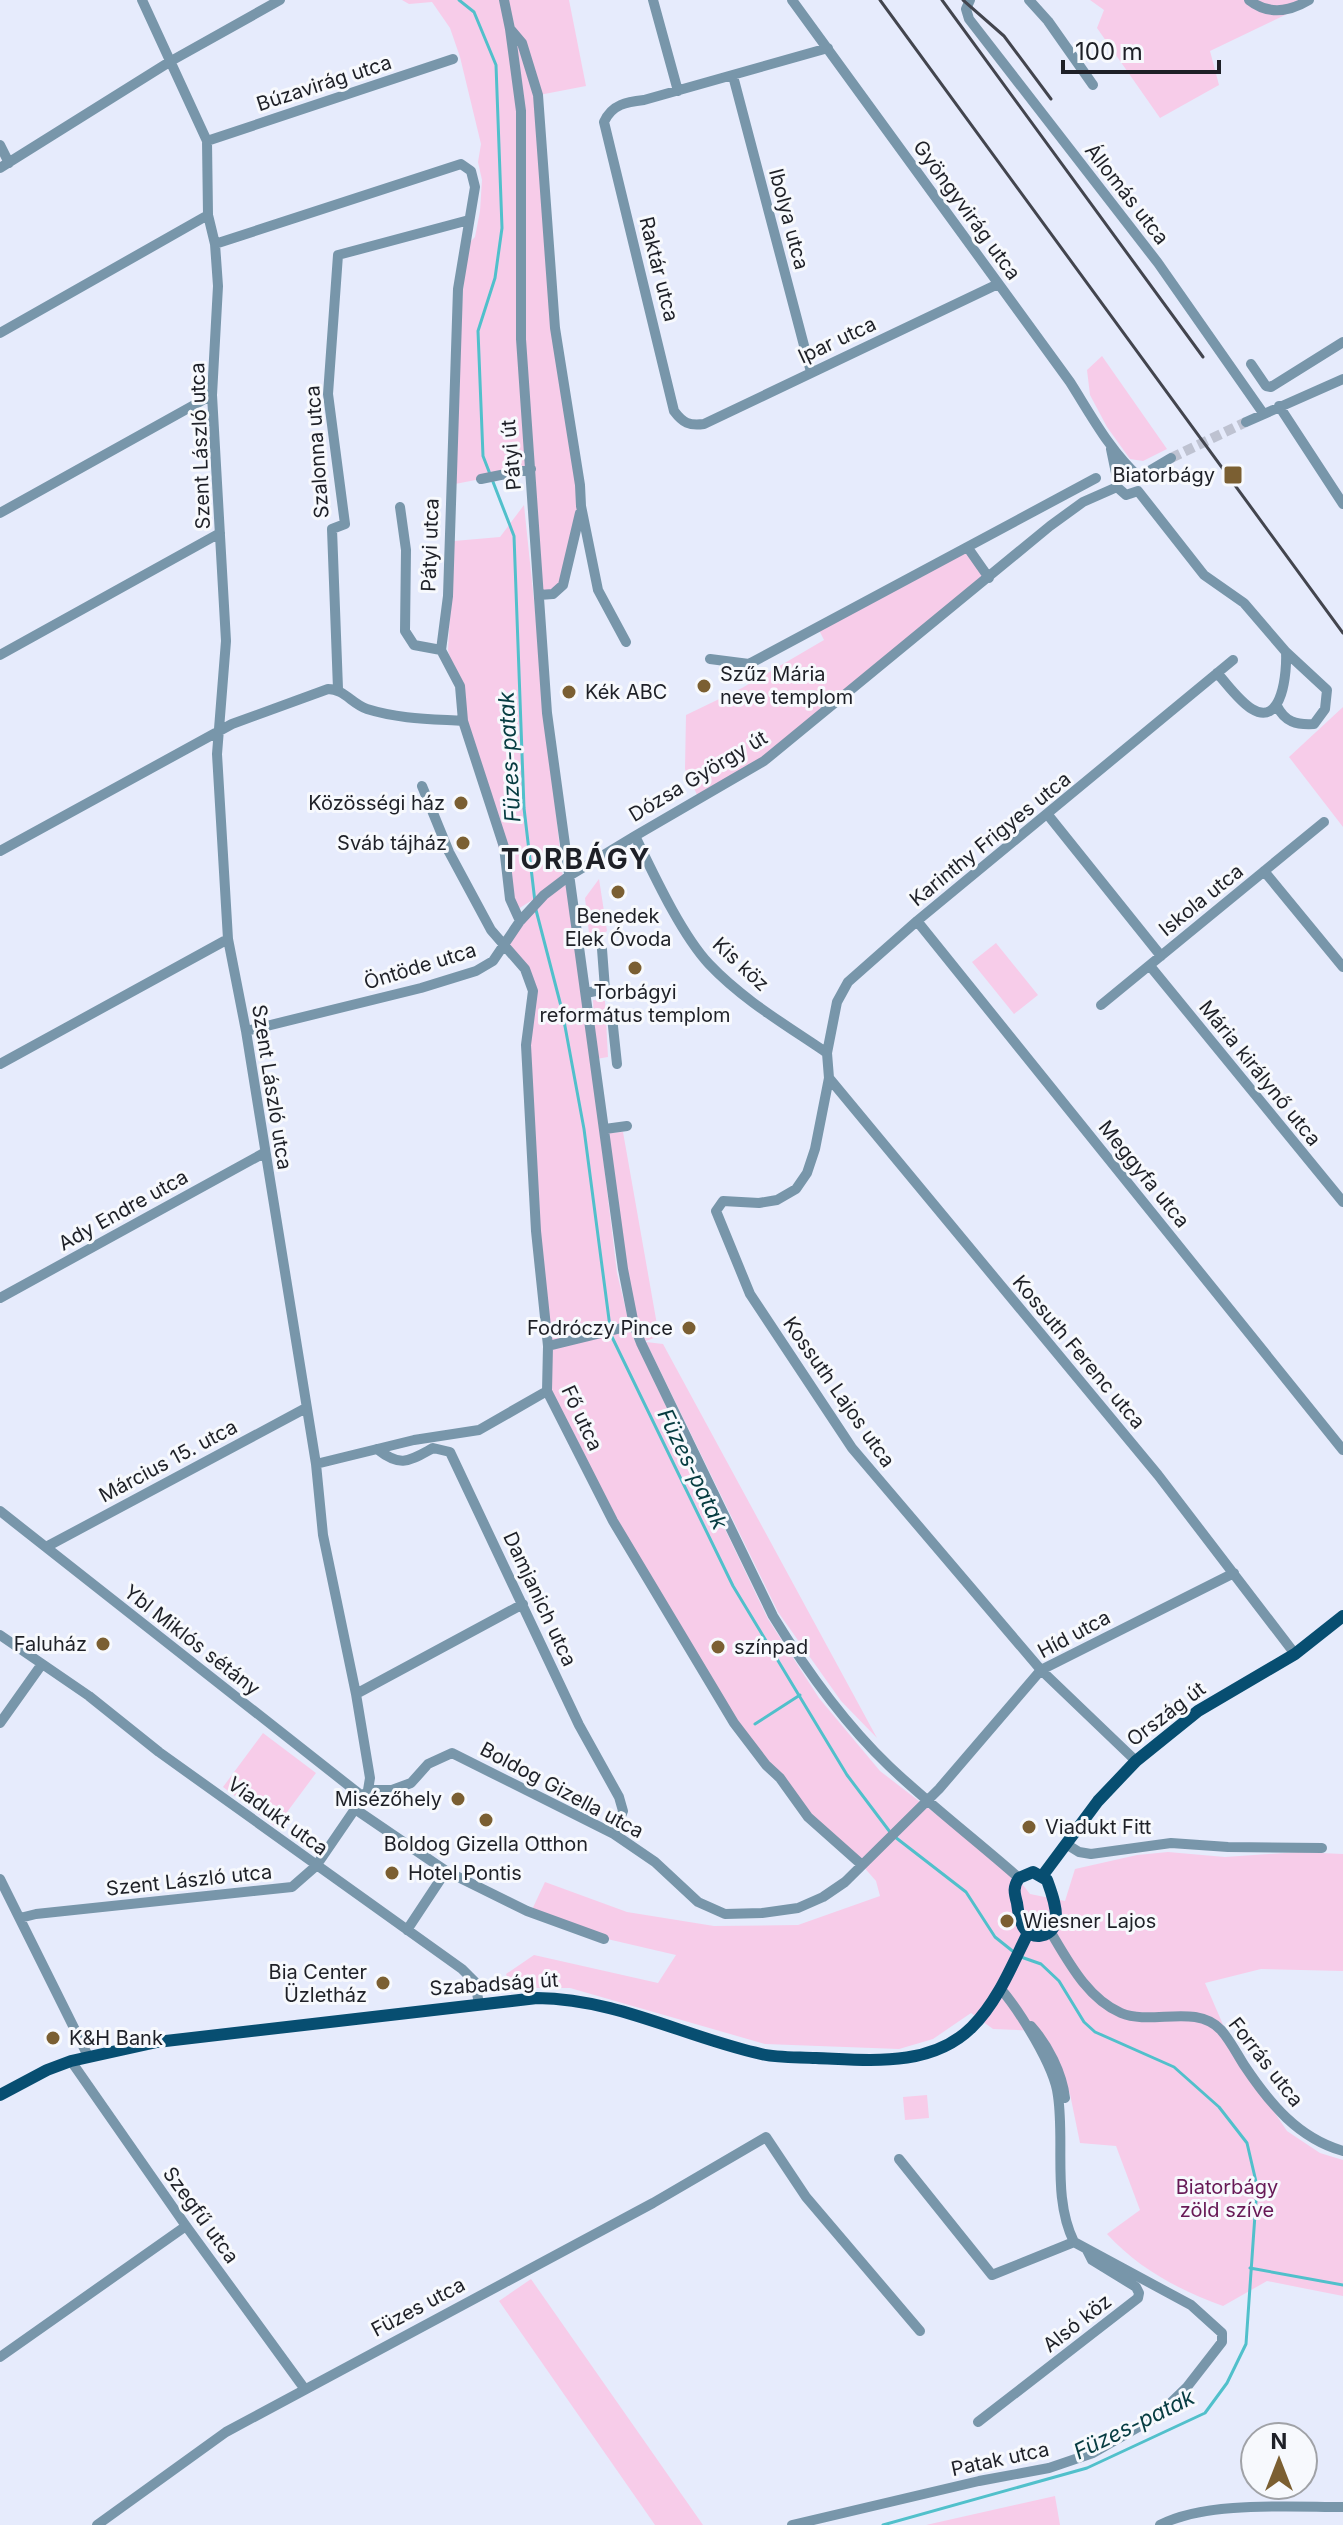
<svg xmlns="http://www.w3.org/2000/svg" width="1343" height="2525" font-family="Inter,sans-serif">
<style>
.green{fill:#f7cce9}
.lines{fill:none;stroke-linecap:round;stroke-linejoin:round}
.stream{stroke:#51c0cb;stroke-width:3}
.minor-tunnel{stroke:#bec2d1;stroke-width:10;stroke-dasharray:10 5;stroke-linecap:butt}
.minor{stroke:#7896aa;stroke-width:10}
.major{stroke:#074e71;stroke-width:12}
.rail{stroke:#43454e;stroke-width:3}
.poi-dot{fill:#7b5f32;stroke:#f7f9fd;stroke-width:3}
.labels{text-anchor:middle;stroke-width:6;stroke-linejoin:round;paint-order:stroke}
.street-label{font-size:20px;fill:#1e2027;stroke:#f7f9fd}
.poi-label{font-size:20px;fill:#1e2027;stroke:#f7f9fd;text-anchor:end}
.park-label{font-size:20px;fill:#671956;stroke:#f7f9fd}
.water-label{font-size:22px;font-style:italic;fill:#063c41;stroke:#f7f9fd}
.district-label{font-size:28px;font-weight:bold;letter-spacing:2px;fill:#1e2027;stroke:#f7f9fd}
</style>
<rect width="100%" height="100%" fill="#e6ebfc"/>
<!-- green -->
<path class="green" d="M402,0H569L586,86L539,95L555,328L581,506L563,585L539,595L531,469L450,485L466,246L475,237L480,211L482,180L478,162L481,144L460,57L450,28L432,2L409,4Z
M1090,0H1308L1285,15L1210,51L1219,85L1160,118L1097,28L1104,10Z
M1102,356L1167,449L1143,461L1130,459L1107,427L1090,395L1087,370Z
M524,505L563,880L569,876L617,1273L632,1335L768,1619L819,1698L880,1771L1015,1875L1030,1894L1065,1901L1075,1869L1137,1855L1168,1852L1225,1857L1299,1852L1343,1854V1971L1261,1969L1205,1983L1237,2057L1287,2131L1320,2153L1343,2160V2296L1267,2281L1223,2306C1179,2290 1139,2269 1107,2234L1140,2210L1116,2146L1080,2143L1070,2094L1041,2031L993,2029L971,2013L933,2039L899,2049L765,2044L570,1988H512L506,1974L534,1955L658,1983L676,1955L590,1935L529,1916L545,1882L627,1912L714,1926L798,1925L880,1896L876,1881L862,1865L808,1817L696,1663L547,1391L527,1045L533,991L506,945L551,888L515,911L448,650L454,541L500,537Z
M968,548L989,578L764,761L699,799L685,769L686,715L742,688L824,640L818,628Z
M1343,707V827L1289,757Z
M599,879L607,931L604,933H589L585,898Z
M996,943L1038,995L1014,1014L972,962Z
M593,1000L605,1001L608,1057L596,1059Z
M623,1132L659,1336L641,1343L617,1223L609,1133Z
M646,1342L663,1344L877,1738L841,1701L778,1612Z
M263,1733L316,1773L276,1827L223,1787Z
M927,2095L929,2118L905,2120L903,2097Z
M531,2279L703,2525H655L499,2301Z
M1055,2496L1060,2525H926Z"/>
<g class="lines">
<!-- stream -->
<path class="stream" d="M459,0L474,12L496,65L502,228L495,278L478,331L483,456L514,536L524,808L535,902
M536,910L562,1010L584,1129L610,1327
M611,1335L733,1586L847,1775L890,1832
M755,1724L800,1695
M895,1837L966,1892L995,1937L1015,1953
M1250,2268L1343,2285
M883,2525L1087,2468L1205,2413L1227,2383L1246,2344L1257,2186L1247,2143L1219,2107L1174,2067L1095,2032L1084,2022L1059,1981L1041,1964L1021,1957"/>
<!-- minor-tunnel -->
<path class="minor-tunnel" d="M1171,458L1246,422"/>
<!-- minor -->
<path class="minor" d="M504,0L510,29L521,111V339L547,713L623,1269L634,1325L641,1343L773,1616C806,1670 843,1722 889,1766C930,1805 976,1840 1019,1878
M653,0L678,91
M792,0L1070,382C1091,415 1110,451 1139,477
M970,0L966,9L969,19L1158,263L1263,413
M1029,0L1048,21L1093,85
M1249,0C1268,15 1289,12 1309,0
M511,30L522,43L538,95L555,328L580,485L581,506L598,590L626,642
M828,48L644,100C627,102 612,104 604,122L674,411C683,423 689,426 704,424L998,284
M733,76L811,372
M207,141L453,59
M0,145L9,163
M0,168L171,61L280,0
M215,244L461,164L471,171L475,187L458,289L448,596L441,650L460,686L463,721L504,847L510,899L520,921
M0,333L208,215
M1251,364L1266,386L1271,387L1343,342
M1279,406L1343,504
M1246,422L1343,379
M1111,449L1117,478
M1139,477L1171,458
M481,479L531,469
M1117,487L1126,495L1138,491
M1138,491L1204,575L1244,603L1286,652L1327,690L1325,709L1314,724C1296,725 1285,722 1277,706
M400,507L406,550L405,631L414,645L441,650
M0,513L212,395
M968,548L989,578
M539,595L553,594L563,585L580,513
M0,655L220,533
M710,659L749,664L1096,478
M1217,673C1228,685 1239,701 1252,709C1283,728 1287,670 1286,652
M338,689L332,529L345,524L328,394L338,255L469,220
M422,786L449,852L491,930L525,969L533,991L526,1045L536,1231L548,1346L547,1391L613,1521L734,1723L766,1765L780,1778L808,1817L862,1865
M1048,815L1161,956
M635,836C653,873 681,934 709,964C743,1000 786,1025 827,1053
M0,851L232,724L328,689C344,689 352,704 367,709C399,719 431,719 463,721
M1264,871L1343,967
M917,921L1343,1450
M1150,966L1343,1202
M586,993L605,989L602,949
M1101,1005L1324,822
M612,1017L617,1064
M246,1031L421,988L476,971L493,961L520,921L544,895L569,876L635,836L764,761L1050,526L1083,502L1117,487
M0,1064L228,939
M829,1078L1158,1475L1295,1654
M605,1129L627,1126
M0,1298L264,1153
M548,1346L634,1325
M377,1449C401,1468 409,1461 433,1448L450,1452L579,1725L619,1797L623,1811L614,1834
M316,1464L414,1440L479,1430L547,1391
M0,1511L362,1796
M46,1547L306,1408
M0,1635L89,1696L159,1752L462,1969L475,1982L479,2004
M356,1694L523,1604
M0,1723L42,1664
M1136,1761L1041,1670L852,1448L750,1294L716,1211L723,1201L759,1203L777,1200L796,1189L807,1173L815,1149L829,1078L827,1053L837,1002L848,982L917,921L1233,660
M368,1790H392L411,1783L428,1764L452,1753L614,1834L655,1862L698,1902L725,1914L762,1913L798,1908L823,1897L845,1882L939,1789L1041,1670L1234,1573
M355,1809L446,1871L527,1911L604,1939
M1066,1844L1079,1852L1091,1854L1171,1843L1228,1847L1322,1848
M0,1879L88,2056
M20,1918L36,1914L292,1887L316,1866L368,1790L370,1778L356,1694L323,1535L316,1464L246,1031L228,939L217,754L226,641L212,395L218,286L215,244L208,215L207,141L142,0
M407,1930L446,1871
M1050,1931C1068,1961 1087,1998 1121,2013C1152,2026 1196,2003 1221,2030C1230,2040 1237,2054 1244,2065C1270,2104 1298,2138 1343,2151
M1031,2026C1048,2045 1062,2073 1065,2098
M71,2061L186,2226L304,2388
M899,2159L992,2275L1074,2242
M0,2357L186,2226
M978,2422L1138,2298L1139,2293L1136,2287L1092,2260L1087,2250
M97,2525L226,2432L653,2203L766,2137L806,2197L920,2331
M792,2525L979,2481L1049,2468L1093,2453L1156,2417L1187,2387L1222,2342V2333L1191,2305L1074,2242C1052,2197 1065,2144 1058,2096C1055,2067 1019,2010 1000,1988
M1160,2525C1205,2501 1291,2507 1343,2507"/>
<!-- major -->
<path class="major" d="M1033,1872L1047,1880C1051,1891 1059,1912 1055,1924C1050,1938 1031,1940 1024,1928C1019,1921 1018,1911 1017,1903C1014,1892 1013,1887 1019,1878Z
M1043,1875L1098,1801L1136,1761L1198,1711L1295,1654L1343,1616
M0,2095L47,2070L71,2061L157,2042L537,1998C618,1999 684,2037 761,2054C778,2058 798,2057 816,2058C869,2060 931,2068 972,2027C998,2001 1012,1965 1028,1933"/>
<!-- rail -->
<path class="rail" d="M880,0L1343,633
M942,0L1203,357
M963,0L1004,36L1051,99"/>
</g>
<!-- markers -->
<g class="poi-dot">
<rect x="1223" y="465" width="20" height="20" rx="4"/>
<circle cx="704" cy="686" r="8"/>
<circle cx="569" cy="692" r="8"/>
<circle cx="461" cy="803" r="8"/>
<circle cx="463" cy="843" r="8"/>
<circle cx="618" cy="892" r="8"/>
<circle cx="635" cy="968" r="8"/>
<circle cx="689" cy="1328" r="8"/>
<circle cx="103" cy="1644" r="8"/>
<circle cx="718" cy="1647" r="8"/>
<circle cx="458" cy="1799" r="8"/>
<circle cx="486" cy="1820" r="8"/>
<circle cx="1029" cy="1827" r="8"/>
<circle cx="392" cy="1873" r="8"/>
<circle cx="1007" cy="1921" r="8"/>
<circle cx="383" cy="1983" r="8"/>
<circle cx="53" cy="2038" r="8"/>
</g>
<g class="labels">
<!-- street labels -->
<g class="street-label">
<text transform="translate(324 83) rotate(-18)" y="7">Búzavirág utca</text>
<text transform="translate(1127 194) rotate(52)" y="7">Állomás utca</text>
<text transform="translate(967 210) rotate(54)" y="7">Gyöngyvirág utca</text>
<text transform="translate(789 219) rotate(75)" y="7">Ibolya utca</text>
<text transform="translate(659 269) rotate(76)" y="7">Raktár utca</text>
<text transform="translate(837 340) rotate(-25)" y="7">Ipar utca</text>
<text transform="translate(200 446) rotate(-92)" y="7">Szent László utca</text>
<text transform="translate(317 452) rotate(-94)" y="7">Szalonna utca</text>
<text transform="translate(511 455) rotate(-95)" y="7">Pátyi út</text>
<text transform="translate(430 545) rotate(-88)" y="7">Pátyi utca</text>
<text transform="translate(698 776) rotate(-31)" y="7">Dózsa György út</text>
<text transform="translate(990 839) rotate(-39)" y="7">Karinthy Frigyes utca</text>
<text transform="translate(1201 900) rotate(-39)" y="7">Iskola utca</text>
<text transform="translate(741 964) rotate(43)" y="7">Kis köz</text>
<text transform="translate(420 966) rotate(-17)" y="7">Öntöde utca</text>
<text transform="translate(1260 1073) rotate(51)" y="7">Mária királynő utca</text>
<text transform="translate(272 1087) rotate(81)" y="7">Szent László utca</text>
<text transform="translate(1144 1174) rotate(51)" y="7">Meggyfa utca</text>
<text transform="translate(123 1210) rotate(-29)" y="7">Ady Endre utca</text>
<text transform="translate(1079 1352) rotate(50)" y="7">Kossuth Ferenc utca</text>
<text transform="translate(839 1392) rotate(55)" y="7">Kossuth Lajos utca</text>
<text transform="translate(582 1418) rotate(65)" y="7">Fő utca</text>
<text transform="translate(168 1461) rotate(-28)" y="7">Március 15. utca</text>
<text transform="translate(540 1599) rotate(65)" y="7">Damjanich utca</text>
<text transform="translate(1074 1634) rotate(-28)" y="7">Híd utca</text>
<text transform="translate(192 1640) rotate(38)" y="7">Ybl Miklós sétány</text>
<text transform="translate(1166 1714) rotate(-37)" y="7">Ország út</text>
<text transform="translate(562 1790) rotate(28)" y="7">Boldog Gizella utca</text>
<text transform="translate(278 1816) rotate(36)" y="7">Viadukt utca</text>
<text transform="translate(189 1880) rotate(-6)" y="7">Szent László utca</text>
<text transform="translate(494 1984) rotate(-4)" y="7">Szabadság út</text>
<text transform="translate(1266 2062) rotate(52)" y="7">Forrás utca</text>
<text transform="translate(201 2215) rotate(54)" y="7">Szegfű utca</text>
<text transform="translate(418 2307) rotate(-28)" y="7">Füzes utca</text>
<text transform="translate(1077 2323) rotate(-38)" y="7">Alsó köz</text>
<text transform="translate(1000 2459) rotate(-12)" y="7">Patak utca</text>
</g>
<!-- poi labels -->
<g class="poi-label">
<text x="1215" y="482">Biatorbágy</text>
<text x="720" y="681" text-anchor="start">Szűz Mária<tspan x="720" dy="23">neve templom</tspan></text>
<text x="585" y="699" text-anchor="start">Kék ABC</text>
<text x="445" y="810">Közösségi ház</text>
<text x="447" y="850">Sváb tájház</text>
<text x="618" y="923" text-anchor="middle">Benedek<tspan x="618" dy="23">Elek Óvoda</tspan></text>
<text x="635" y="999" text-anchor="middle">Torbágyi<tspan x="635" dy="23">református templom</tspan></text>
<text x="673" y="1335">Fodróczy Pince</text>
<text x="87" y="1651">Faluház</text>
<text x="734" y="1654" text-anchor="start">színpad</text>
<text x="442" y="1806">Misézőhely</text>
<text x="1045" y="1834" text-anchor="start">Viadukt Fitt</text>
<text x="486" y="1851" text-anchor="middle">Boldog Gizella Otthon</text>
<text x="408" y="1880" text-anchor="start">Hotel Pontis</text>
<text x="1023" y="1928" text-anchor="start">Wiesner Lajos</text>
<text x="367" y="1979">Bia Center<tspan x="367" dy="23">Üzletház</tspan></text>
<text x="69" y="2045" text-anchor="start">K&amp;H Bank</text>
</g>
<!-- park labels -->
<g class="park-label">
<text x="1227" y="2194">Biatorbágy<tspan x="1227" dy="23">zöld szíve</tspan></text>
</g>
<!-- water labels -->
<g class="water-label">
<text transform="translate(509 757) rotate(-93)" y="8">Füzes-patak</text>
<text transform="translate(693 1469) rotate(64)" y="8">Füzes-patak</text>
<text transform="translate(1134 2424) rotate(-26)" y="8">Füzes-patak</text>
</g>
<!-- district labels -->
<g class="district-label">
<text x="576" y="869">TORBÁGY</text>
</g>
</g>
<!-- north arrow -->
<g transform="translate(1279 2461)"><circle r="38" fill="#f7f9fd" stroke="#a0a2a7" stroke-width="2"/>
<path d="M0-6L14 30L0 20L-14 30Z" fill="#7b5f32"/>
<text y="-12" font-size="22" font-weight="bold" text-anchor="middle" fill="#1e2027">N</text>
</g>
<!-- scale -->
<path d="M1063 60v12h156v-12" fill="none" stroke="#1e2027" stroke-width="4"/>
<text x="1075" y="60" font-size="24" fill="#1e2027" stroke="#f7f9fd" stroke-width="6" paint-order="stroke">100 m</text>
</svg>
